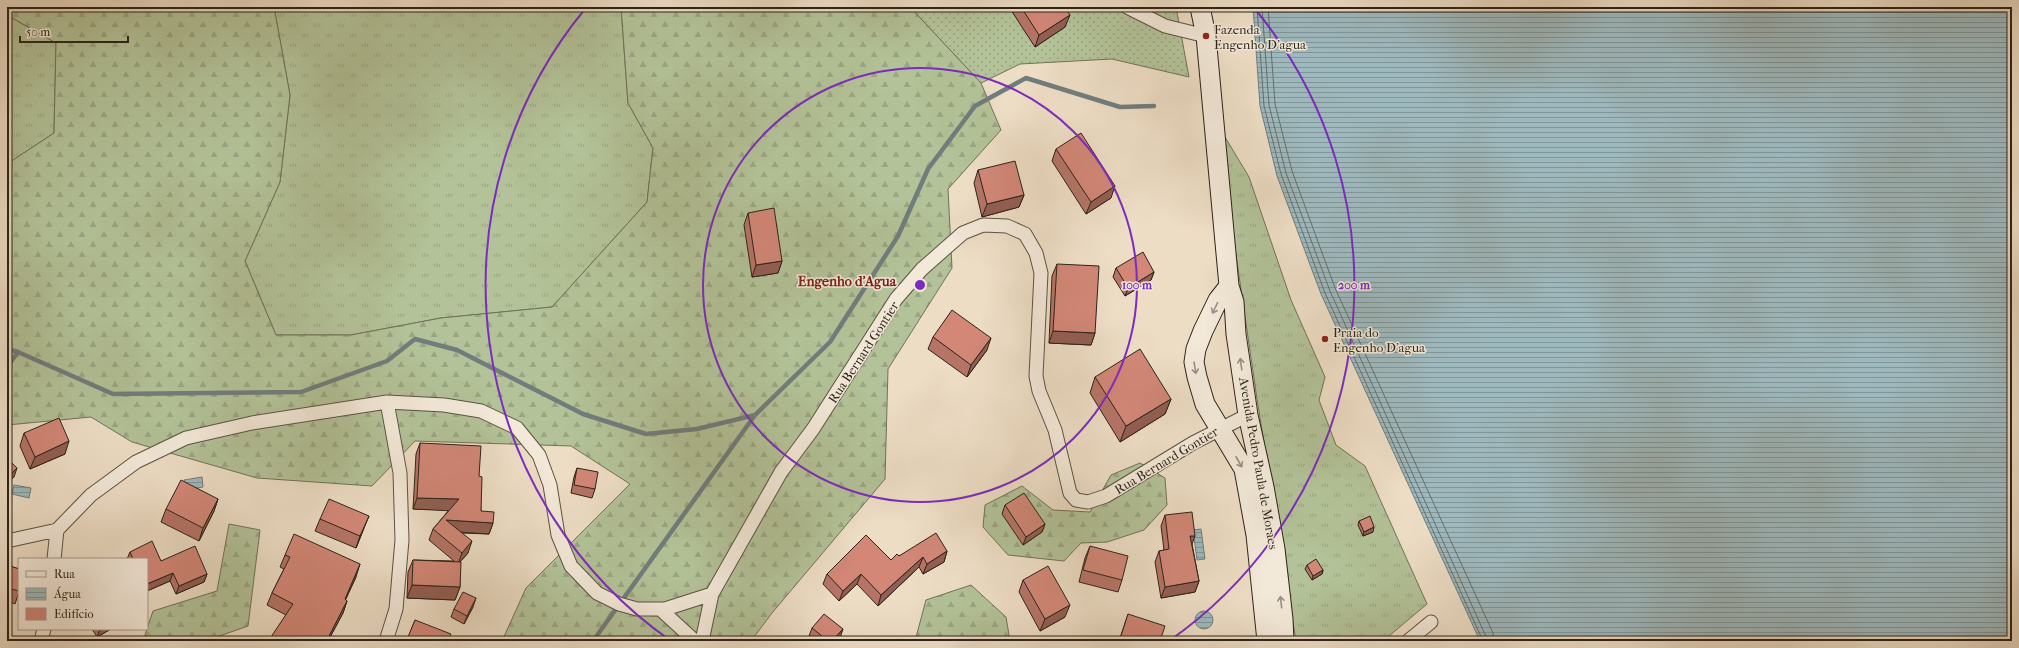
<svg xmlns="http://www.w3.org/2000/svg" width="2019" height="648" font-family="'IM FELL French Canon',serif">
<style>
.grass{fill:url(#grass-tufts);stroke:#707258}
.forest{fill:url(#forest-firs);stroke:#707258}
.garden{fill:url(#garden-dots);stroke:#707258}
.water{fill:url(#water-rules);stroke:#707d7c}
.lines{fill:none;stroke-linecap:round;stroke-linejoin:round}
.shore{stroke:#656e6c;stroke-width:1}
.stream{stroke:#707d7c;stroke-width:4.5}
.street-casing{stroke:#5c5244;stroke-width:15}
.secondary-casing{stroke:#2c2319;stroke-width:21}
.street{stroke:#f3e9d9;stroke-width:13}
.secondary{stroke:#f3e9d9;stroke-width:19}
.wall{fill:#b57466;stroke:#2c2319}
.shaded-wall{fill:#935e53;stroke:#2c2319}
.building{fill:#d28777;stroke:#2c2319}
.oneway{stroke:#999083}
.ring{fill:none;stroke:#7b2cbf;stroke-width:2}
.poi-dot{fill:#8f2418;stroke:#f3e9d9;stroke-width:1.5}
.labels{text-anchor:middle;stroke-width:3;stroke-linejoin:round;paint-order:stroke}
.poi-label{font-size:13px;fill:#2c2319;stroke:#f3e9d9;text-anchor:start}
.street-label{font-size:13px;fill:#2c2319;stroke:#f3e9d9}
.neighbourhood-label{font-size:14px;font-weight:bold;fill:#7a1f14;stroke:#f3e9d9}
.centre{fill:#7b2cbf;stroke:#f3e9d9;stroke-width:2}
.ring-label{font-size:12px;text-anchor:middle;font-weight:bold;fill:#7b2cbf;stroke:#f3e9d9;stroke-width:3;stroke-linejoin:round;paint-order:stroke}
</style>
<defs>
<pattern id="grass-tufts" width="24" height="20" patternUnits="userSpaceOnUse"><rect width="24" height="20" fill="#b3c298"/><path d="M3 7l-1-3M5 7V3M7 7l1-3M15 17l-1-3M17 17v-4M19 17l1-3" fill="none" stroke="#9aa682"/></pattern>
<pattern id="forest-firs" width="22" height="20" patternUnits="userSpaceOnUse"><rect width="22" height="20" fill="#b3c298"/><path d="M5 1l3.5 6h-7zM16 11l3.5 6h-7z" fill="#9aa682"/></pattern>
<pattern id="garden-dots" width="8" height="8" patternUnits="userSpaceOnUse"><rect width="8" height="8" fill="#b3c298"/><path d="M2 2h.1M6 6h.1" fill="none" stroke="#9aa682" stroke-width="1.8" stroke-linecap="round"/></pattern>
<pattern id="water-rules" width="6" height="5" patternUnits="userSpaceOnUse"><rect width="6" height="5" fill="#9eb9be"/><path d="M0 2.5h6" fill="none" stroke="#81969a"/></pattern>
</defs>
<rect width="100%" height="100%" fill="#edddc5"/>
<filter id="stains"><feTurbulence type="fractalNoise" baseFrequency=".005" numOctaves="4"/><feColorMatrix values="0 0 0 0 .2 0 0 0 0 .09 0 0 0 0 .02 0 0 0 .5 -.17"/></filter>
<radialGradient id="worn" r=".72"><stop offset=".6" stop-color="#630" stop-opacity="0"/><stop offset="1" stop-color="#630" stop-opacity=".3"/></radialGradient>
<!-- grass -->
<path class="grass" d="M274,7H621L628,103L653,148L647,202L552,307L441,318L351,335H276L245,261L280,182L290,95Z
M7,15L56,43L54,133L7,164Z
M1225,137L1249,177L1291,300L1325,377L1319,400L1336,445L1365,466L1427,604L1383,641H1296L1257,399L1219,138Z"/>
<!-- forest -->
<path class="forest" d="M7,7H274L290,95L280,182L245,261L276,335H351L441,318L552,307L647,202L653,148L628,103L621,7H910L981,83L1001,130L948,189L952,268L888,369L885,479L772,613L751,641H502L526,588L630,484L571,446L415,441L372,486L257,478L132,442L91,417L7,425V164L54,133L56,43L7,15Z
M1140,463L1165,478L1167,505L1144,530L1107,542L1081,543L1064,561L1008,555L983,527L985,505L1022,486L1053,510L1090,512L1111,475Z
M229,524L260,530L248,626L205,641H143L153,611L217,591Z
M971,585L1006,617L1010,641H915L926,600Z"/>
<!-- garden -->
<path class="garden" d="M910,7H1176L1189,77L1112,59L1020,64L981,83Z"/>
<!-- water -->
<path class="water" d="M1253,7H2012V641H1480L1321,294L1277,176L1260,106Z
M202,477L203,487L186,490L184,480Z
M14,485L31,488L29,498L12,494Z
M1201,529L1205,559L1197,560L1193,530Z
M1195 620a9 9 0 1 1 18 0a9 9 0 1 1-18 0Z"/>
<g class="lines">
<!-- shore -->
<path class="shore" d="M1257,7L1264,106L1281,174L1325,293L1483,641
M1262,7L1269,105L1286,173L1330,291L1488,641
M1268,7L1275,104L1292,171L1335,288L1493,633L1494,641"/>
<!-- stream -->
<path class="stream" d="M7,349L18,352L113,394L301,392L387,361L415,339L457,350L583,414L646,434L697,429L755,415L830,342L898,236L928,169L975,106L1026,78L1120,107L1154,106
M7,367L18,352
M593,641L755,415"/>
<defs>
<path id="street" d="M1127,7L1165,26L1206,36
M57,530L91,495L136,462L186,438L252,423L387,402L444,405L481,411L517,428L539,455L550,485L558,535L571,566L597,593L619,604L637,609H665L712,594
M7,541L57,530
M54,559L57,530
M660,609L695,641
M41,641L44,629
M386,641L396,609L402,540L400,473L387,402
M702,641L712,594L781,472L813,429L896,299L922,269L963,233L983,225L1007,226L1025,234L1036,253L1041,273L1036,376L1039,391L1055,430L1070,493L1076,500L1088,502L1106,496L1193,443L1248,415
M1408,641L1431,622"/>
<path id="secondary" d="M1200,7L1206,36L1229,286L1234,302L1236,334L1248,415L1264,487L1275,549L1283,619L1284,641
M1229,286L1218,300L1203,331L1196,349L1194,362L1197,377L1205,404L1244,469L1256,535L1267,641"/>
</defs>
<!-- street casing -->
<use href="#street" class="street-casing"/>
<!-- secondary casing -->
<use href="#secondary" class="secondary-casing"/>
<!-- street -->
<use href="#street" class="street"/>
<!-- secondary -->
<use href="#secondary" class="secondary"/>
</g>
<!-- wall -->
<path class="wall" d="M1009,7H1064L1065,27L1035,47Z
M1056,149L1111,198L1086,214L1052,161Z
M978,170L1024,195L1019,207L982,217L974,183Z
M748,213L782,261L778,273L752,277L744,225Z
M1057,264L1095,333L1091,345L1049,343L1052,276Z
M1116,268L1154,272L1151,280L1125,296L1113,277Z
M933,337L987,350L967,377L928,349Z
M1095,377L1171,399L1165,414L1120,442L1090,393Z
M24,433L65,454L30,469L20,446Z
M420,443L479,476L481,511L493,523L489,534L461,533L468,553L460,562V587L455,600L407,598L408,572L413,560L454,561L429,540L433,529L449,510L413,509L416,454Z
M577,468L595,489L592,498L571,493L574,477Z
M218,499L214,511L199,541L161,522L166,509Z
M1005,505L1045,524L1042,532L1023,545L1002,514Z
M1165,515L1192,544L1199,581L1195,592L1161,598L1155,562L1159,551L1164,550L1161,526Z
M320,519L364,528L356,548L315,531Z
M1359,521L1373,532L1363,536L1358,525Z
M1090,546L1122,580L1118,592L1079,582L1085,558Z
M947,551L944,562L923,574L919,567L878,606L857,584L839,601L823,584L827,574L891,560L899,556Z
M130,552L161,561L207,574L204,582L176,594L170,581L147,591V559H127Z
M285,555L356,577L345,600L347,601L343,613L329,639L332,641H269L286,615L267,605L272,593L284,569L280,567Z
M7,565L19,569V592L15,604L7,601Z
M1307,565L1323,570L1322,574L1312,580L1305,569Z
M1023,580L1065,617L1040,631L1019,592Z
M473,607L464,624L451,617L454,609Z
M1128,614L1160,641H1119Z
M415,620L448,641H407Z
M812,628L840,638L837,641H815L809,636Z
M92,629H111L97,637Z"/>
<!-- shaded-wall -->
<path class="shaded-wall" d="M1070,15L1065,27L1035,47L1039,35Z
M1115,186L1111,198L1086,214L1091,202Z
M1024,195L1019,207L982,217L987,204Z
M782,261L778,273L752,277L756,265Z
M1154,272L1151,280L1125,296L1128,288Z
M1053,331L1095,333L1091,345L1049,343Z
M991,338L987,350L967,377L971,365Z
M1171,399L1165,414L1120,442L1126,426Z
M69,441L65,454L30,469L35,457Z
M17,468L14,477L7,483V478Z
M417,498L459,499L454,511L413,509Z
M218,499L214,511L199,541L203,528Z
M369,516L364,528L356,548L360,536Z
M446,520L493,523L489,534L442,531Z
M1045,524L1042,532L1023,545L1026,537Z
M1374,527L1373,532L1363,536L1364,532Z
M1190,536H1195L1191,547Z
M472,541L468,553L458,564L462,553Z
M947,551L944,562L923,574L927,564Z
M923,557L919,567L878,606L881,595Z
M360,564L356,577L340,612L345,599Z
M1323,570L1322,574L1312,580L1313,576Z
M173,573L170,581L147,591V584Z
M207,574L204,582L176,594L179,586Z
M861,574L857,584L839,601L843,591Z
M1199,581L1195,592L1161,598L1165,587Z
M412,585L460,587L455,600L407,598Z
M476,598L473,607L464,624L467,616Z
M347,601L343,613L328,641V638Z
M1070,605L1065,617L1040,631L1045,619Z
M100,629H111L97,637Z
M843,629L840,638L837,641H832Z"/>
<!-- building -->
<path class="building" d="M1021,7H1064L1070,15L1039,35Z
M1081,133L1115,186L1091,202L1056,149Z
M1015,161L1024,195L987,204L978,170Z
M774,208L782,261L756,265L748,213Z
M1143,252L1154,272L1128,288L1116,268Z
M1057,264L1099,266L1095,333L1053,331Z
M952,310L991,338L971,365L933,337Z
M1140,349L1171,399L1126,426L1095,377Z
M59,418L69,441L35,457L24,433Z
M420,443L481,446L479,476L482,477L481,511L494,512L493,523L446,520L472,541L462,553L433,529L459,499L417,498Z
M7,458L17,468L7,478Z
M577,468L598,472L595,489L574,485Z
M181,480L218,499L203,528L166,509Z
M1024,493L1045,524L1026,537L1005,505Z
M329,499L369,516L360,536L320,519Z
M1192,512L1195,536H1190L1199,581L1165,587L1159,551L1169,549L1165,515Z
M1370,516L1374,527L1364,532L1359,521Z
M936,533L947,551L927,564L923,557L881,595L861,574L843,591L827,574L866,535L891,560L897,554L899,556Z
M294,534L360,564L345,599L347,601L328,638L332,641L269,640L293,604L272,593L290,557L285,555Z
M152,541L161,561L195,546L207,574L179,586L173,573L147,584V559H133L130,552Z
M1090,546L1128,556L1122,580L1083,570Z
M1316,559L1323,570L1313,576L1307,565Z
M413,560L461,562L460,587L412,585Z
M7,565L19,569V591L7,588Z
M1048,566L1070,605L1045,619L1023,580Z
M463,592L476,598L467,616L454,609Z
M824,614L843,629L832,641H828L812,628Z
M1128,614L1165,626L1160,641H1127L1120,639Z
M415,620L451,634L448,641H419L408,637Z"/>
<!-- one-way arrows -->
<defs><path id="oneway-shaft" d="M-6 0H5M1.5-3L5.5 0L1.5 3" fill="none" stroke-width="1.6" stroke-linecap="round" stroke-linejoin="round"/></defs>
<g class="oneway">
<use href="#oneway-shaft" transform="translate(1215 308) rotate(116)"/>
<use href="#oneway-shaft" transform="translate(1241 364) rotate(-98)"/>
<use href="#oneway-shaft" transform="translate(1195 368) rotate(81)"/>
<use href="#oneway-shaft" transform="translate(1239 462) rotate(61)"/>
<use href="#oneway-shaft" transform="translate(1281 602) rotate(-97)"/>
</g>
<!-- distance rings -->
<g class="ring">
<circle cx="920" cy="285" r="217"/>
<path d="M671 641A434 434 0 0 1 585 9M1255 9A434 434 0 0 1 1169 641"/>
</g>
<!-- markers -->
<g class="poi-dot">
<circle cx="1206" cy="36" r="4"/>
<circle cx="1325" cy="339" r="4"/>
</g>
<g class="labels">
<!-- poi labels -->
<g class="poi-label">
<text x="1214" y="34">Fazenda<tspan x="1214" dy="15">Engenho D'agua</tspan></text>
<text x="1333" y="337">Praia do<tspan x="1333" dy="15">Engenho D'agua</tspan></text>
</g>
<!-- street labels -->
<g class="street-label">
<text transform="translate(863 352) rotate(-57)" y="5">Rua Bernard Gontier</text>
<text transform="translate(1166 460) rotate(-31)" y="5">Rua Bernard Gontier</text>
<text transform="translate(1259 463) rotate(80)" y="5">Avenida Pedro Paula de Moraes</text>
</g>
<!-- neighbourhood labels -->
<g class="neighbourhood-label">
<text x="847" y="286">Engenho d'Agua</text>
</g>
</g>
<circle cx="920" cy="285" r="6" class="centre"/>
<g class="ring-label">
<text x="1137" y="289">100 m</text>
<text x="1354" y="289">200 m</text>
</g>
<!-- margin -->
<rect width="2019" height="648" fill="none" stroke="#edddc5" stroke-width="24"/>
<rect x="8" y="8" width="2003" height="632" fill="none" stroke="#2c2319" stroke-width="2"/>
<rect x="12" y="12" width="1995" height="624" fill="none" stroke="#2c2319"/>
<!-- legend -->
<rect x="18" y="558" width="130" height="72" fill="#f3e9d9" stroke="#a39a8c"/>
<rect x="26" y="571" width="20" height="6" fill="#f3e9d9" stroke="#a39a8c"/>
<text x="54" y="578" font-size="12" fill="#2c2319">Rua</text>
<rect x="26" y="588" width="20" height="12" fill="url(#water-rules)" stroke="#a39a8c"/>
<text x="54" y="598" font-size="12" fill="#2c2319">Água</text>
<rect x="26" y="608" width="20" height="12" fill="#d28777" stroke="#a39a8c"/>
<text x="54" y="618" font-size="12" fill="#2c2319">Edifício</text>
<!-- scale -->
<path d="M20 36v6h108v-6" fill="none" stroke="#2c2319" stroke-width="2"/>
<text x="26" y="36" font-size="12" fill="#2c2319" stroke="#f3e9d9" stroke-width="3" paint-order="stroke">50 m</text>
<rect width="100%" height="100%" filter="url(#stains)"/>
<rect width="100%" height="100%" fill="url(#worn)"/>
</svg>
